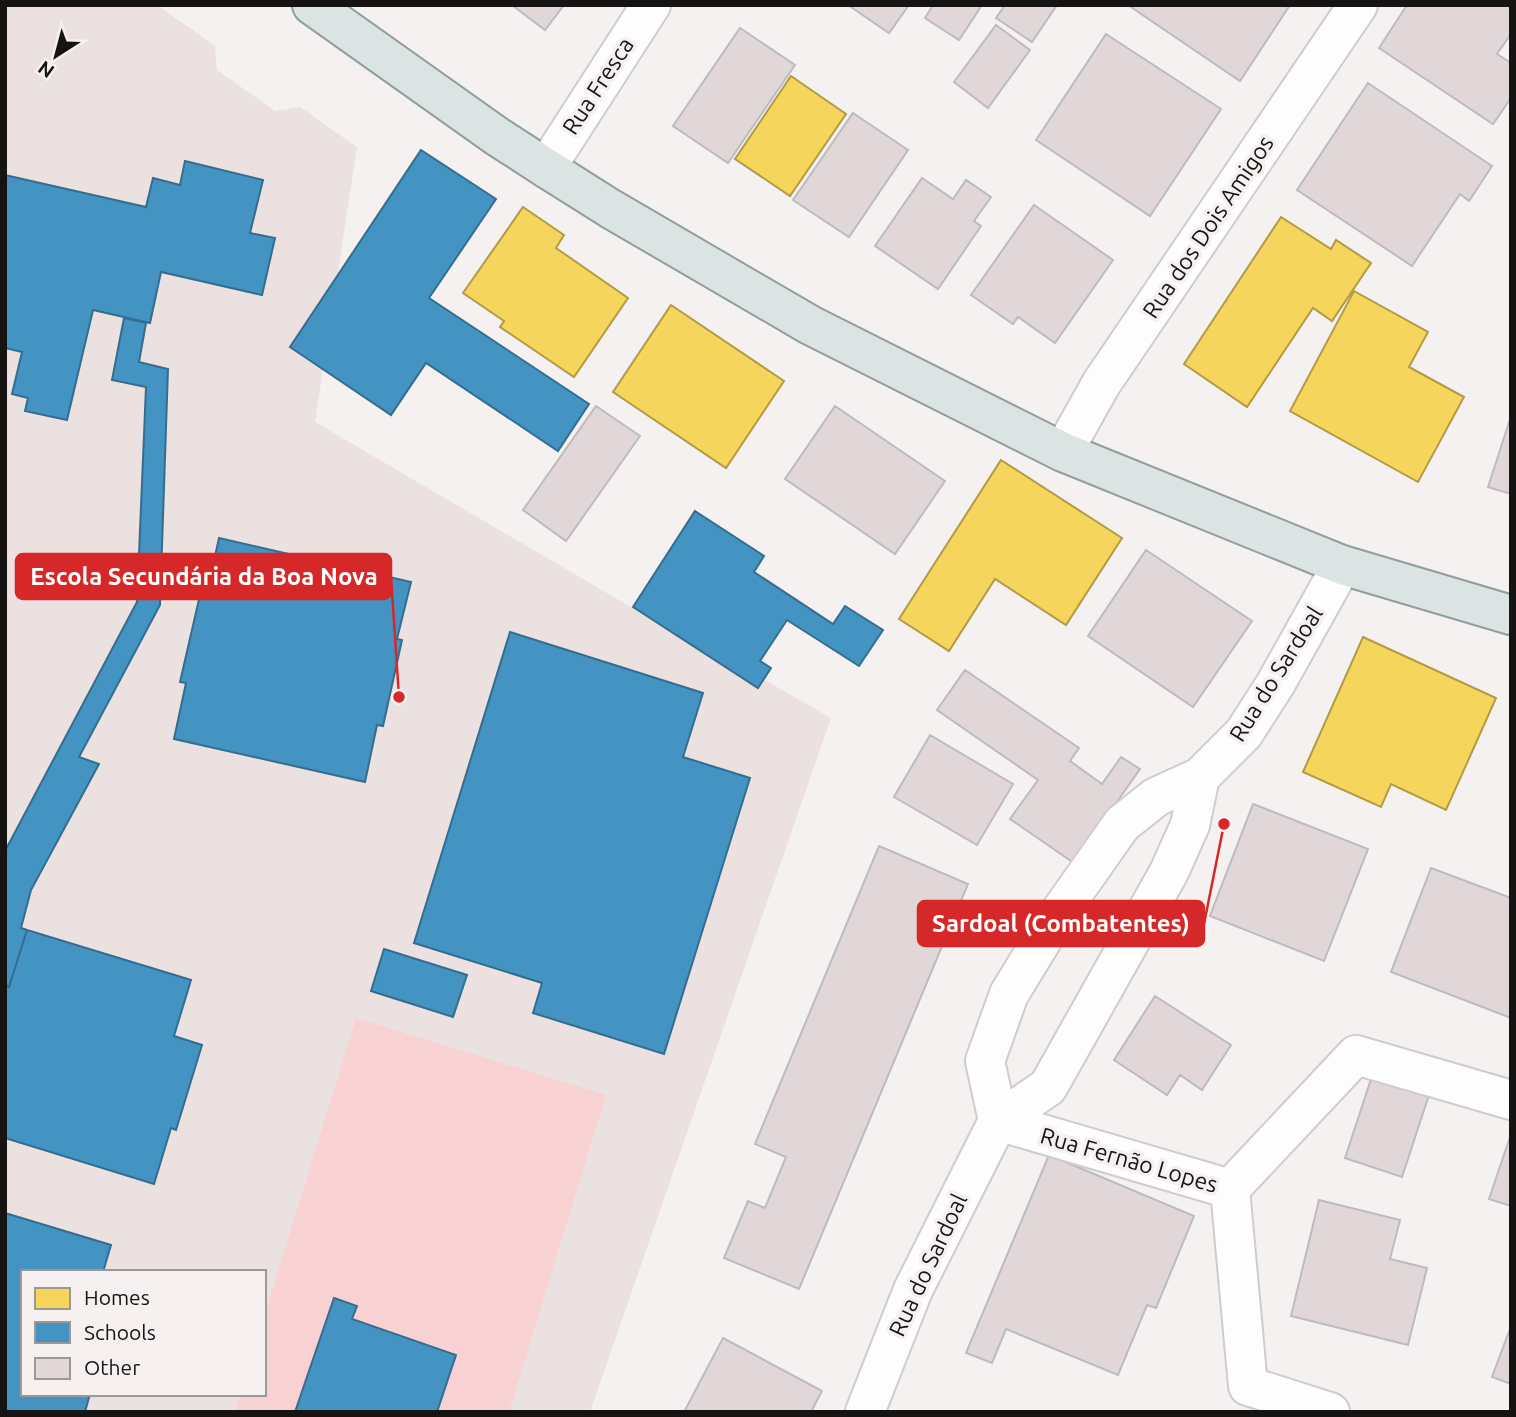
<svg xmlns="http://www.w3.org/2000/svg" width="1516" height="1417" font-family="Ubuntu,sans-serif">
<style>
.built{fill:#ebe1e1;fill-rule:evenodd}
.green{fill:#f8d1d3}
.homes{fill:#f6d55c;stroke:#b39b46;stroke-width:2}
.schools{fill:#4393c3;stroke:#366d8e;stroke-width:2}
.building{fill:#e1d7d8;stroke:#bdbbbb;stroke-width:2}
.lines{fill:none;stroke-linecap:round;stroke-linejoin:round}
.minor-casing{stroke:#cfcccc;stroke-width:42}
.major-casing{stroke:#909e9e;stroke-width:42}
.minor{stroke:#fefdfd;stroke-width:38}
.major{stroke:#dbe3e3;stroke-width:38}
.labels{text-anchor:middle;stroke-width:7;stroke-linejoin:round;paint-order:stroke}
.street-label{font-size:23px;fill:#161313;stroke:#f6f0f0}
.leader{fill:none;stroke:#d62828;stroke-width:2.5}
.callout-dot{fill:#d62828;stroke:#f6f0f0;stroke-width:2.5}
.callout{fill:#d62828;stroke:#d62828;stroke-width:2.5}
.callout-label{font-size:24px;text-anchor:middle;font-weight:bold;fill:#fff}
</style>
<rect width="100%" height="100%" fill="#f5f1f1"/>
<!-- built -->
<path class="built" d="M5,5H157L215,46L217,70L275,111L300,107L357,147L315,422L745,674L747,670L831,718L590,1412H5ZM23,1272H264V1394H23Z"/>
<!-- green -->
<path class="green" d="M356,1018L606,1095L509,1412H235L240,1394H264V1317Z"/>
<!-- homes -->
<path class="homes" d="M791,76L846,114L790,196L735,159Z
M523,207L564,235L556,248L628,298L574,377L500,327L504,321L463,293Z
M1281,217L1331,249L1336,240L1371,263L1332,321L1313,308L1247,407L1184,364Z
M1354,291L1428,332L1409,367L1464,397L1418,482L1290,411Z
M671,305L784,381L726,468L613,392Z
M1001,460L1122,538L1066,625L995,579L949,651L899,619Z
M1363,637L1496,698L1446,810L1391,784L1381,807L1303,772Z"/>
<!-- schools -->
<path class="schools" d="M421,150L496,199L429,298L589,404L558,451L426,363L391,415L290,347Z
M185,161L263,180L250,233L275,238L262,295L161,272L150,323L93,310L67,420L25,411L28,398L12,394L22,352L5,348V175L146,207L153,178L180,185Z
M124,318L146,323L139,362L168,369L160,605L79,757L99,764L31,890L21,928L27,930L9,987L5,985V851L137,602L146,387L112,380Z
M695,511L764,556L754,572L833,624L845,606L883,630L859,666L787,620L760,661L771,668L758,688L633,607Z
M219,538L411,582L397,639L402,640L383,726L377,725L365,782L174,739L186,683L180,682L200,595L206,597Z
M510,632L703,693L683,757L750,778L664,1054L533,1013L542,983L414,943Z
M27,930L191,980L174,1036L202,1045L176,1130L171,1128L154,1184L5,1138V985L9,987Z
M384,949L467,975L453,1017L371,991Z
M5,1213L111,1245L103,1272H23V1394H90L85,1412H5Z
M334,1298L357,1306L352,1319L456,1355L437,1412H295Z"/>
<!-- building -->
<path class="building" d="M512,5H564L545,30Z
M848,5H909L889,33Z
M933,5H982L959,40L925,18Z
M1005,5H1057L1032,42L996,18Z
M1128,5H1290L1240,81Z
M1407,5H1511V34L1497,54L1511,63V98L1493,124L1379,48Z
M996,25L1030,50L988,108L954,82Z
M740,28L795,65L728,163L673,126Z
M1106,34L1221,109L1150,216L1036,140Z
M1368,83L1492,166L1469,201L1460,194L1412,266L1297,190Z
M853,113L908,150L849,237L793,200Z
M922,178L953,199L966,180L991,197L974,221L981,226L938,289L875,246Z
M1034,205L1113,260L1055,343L1018,317L1013,324L971,295Z
M596,406L640,436L566,541L523,510Z
M835,406L945,481L895,554L785,479Z
M1511,416V494L1488,487Z
M1146,550L1252,621L1193,707L1088,636Z
M965,670L1079,748L1070,761L1102,784L1121,757L1140,769L1074,863L1010,819L1038,780L937,710Z
M930,735L1013,784L977,845L894,797Z
M1253,804L1368,849L1324,961L1210,916Z
M879,846L968,884L799,1289L724,1258L748,1201L765,1208L786,1157L755,1144Z
M1431,868L1511,898V1018L1391,972Z
M1155,996L1231,1045L1202,1090L1180,1075L1167,1095L1114,1060Z
M1373,1073L1430,1092L1402,1177L1345,1158Z
M1511,1134V1206L1489,1199Z
M1049,1155L1194,1216L1156,1308L1147,1305L1118,1375L1006,1329L992,1363L966,1353Z
M1319,1200L1400,1220L1390,1259L1427,1268L1408,1345L1291,1316Z
M1511,1326V1384L1492,1377Z
M723,1338L822,1391L811,1412H684Z"/>
<g class="lines">
<defs>
<path id="minor" d="M546,168L651,5
M1063,452L1101,384L1358,5
M998,1121L985,1061L1009,994L1053,922L1122,824L1156,797L1200,777L1244,733L1276,683L1342,565
M998,1121L1230,1189L1248,1386L1330,1412
M1230,1189L1356,1055L1511,1100
M865,1412L913,1290L998,1121L1048,1087L1169,872L1190,825L1200,777"/>
<path id="major" d="M312,5L498,137L546,168L611,209L810,325L1063,452L1342,565L1511,615"/>
</defs>
<!-- minor casing -->
<use href="#minor" class="minor-casing"/>
<!-- major casing -->
<use href="#major" class="major-casing"/>
<!-- minor -->
<use href="#minor" class="minor"/>
<!-- major -->
<use href="#major" class="major"/>
</g>
<g class="labels">
<!-- street labels -->
<g class="street-label">
<text transform="translate(598 86) rotate(-57)" y="8">Rua Fresca</text>
<text transform="translate(1208 227) rotate(-56)" y="8">Rua dos Dois Amigos</text>
<text transform="translate(1276 674) rotate(-58)" y="8">Rua do Sardoal</text>
<text transform="translate(1129 1160) rotate(16)" y="8">Rua Fernão Lopes</text>
<text transform="translate(928 1265) rotate(-65)" y="8">Rua do Sardoal</text>
</g>
</g>
<!-- callouts -->
<path class="leader" d="M399 697L391 577M1224 824L1204 924"/>
<g class="callout-dot">
<circle cx="399" cy="697" r="7"/>
<circle cx="1224" cy="824" r="7"/>
</g>
<g class="callout">
<rect x="16" y="554" width="375" height="45" rx="7"/>
<rect x="918" y="901" width="286" height="45" rx="7"/>
</g>
<g class="callout-label">
<text x="204" y="585">Escola Secundária da Boa Nova</text>
<text x="1061" y="932">Sardoal (Combatentes)</text>
</g>
<!-- border -->
<rect width="1516" height="1417" fill="none" stroke="#161313" stroke-width="14"/>
<!-- legend -->
<rect x="21" y="1270" width="245" height="126" fill="#f6f0f0" stroke="#9c9898" stroke-width="2"/>
<rect x="35" y="1288" width="35" height="21" fill="#f6d55c" stroke="#9c9898" stroke-width="2"/>
<text x="84" y="1305" font-size="21" fill="#161313">Homes</text>
<rect x="35" y="1322" width="35" height="21" fill="#4393c3" stroke="#9c9898" stroke-width="2"/>
<text x="84" y="1340" font-size="21" fill="#161313">Schools</text>
<rect x="35" y="1358" width="35" height="21" fill="#e1d7d8" stroke="#9c9898" stroke-width="2"/>
<text x="84" y="1375" font-size="21" fill="#161313">Other</text>
<!-- north arrow -->
<g transform="translate(56 56) rotate(216)" stroke="#f6f0f0" stroke-width="5" paint-order="stroke">
<path d="M0-5L12 26L0 18L-12 26Z" fill="#161313"/>
<text y="-10" font-size="19" font-weight="bold" text-anchor="middle" fill="#161313">N</text>
</g>
</svg>
